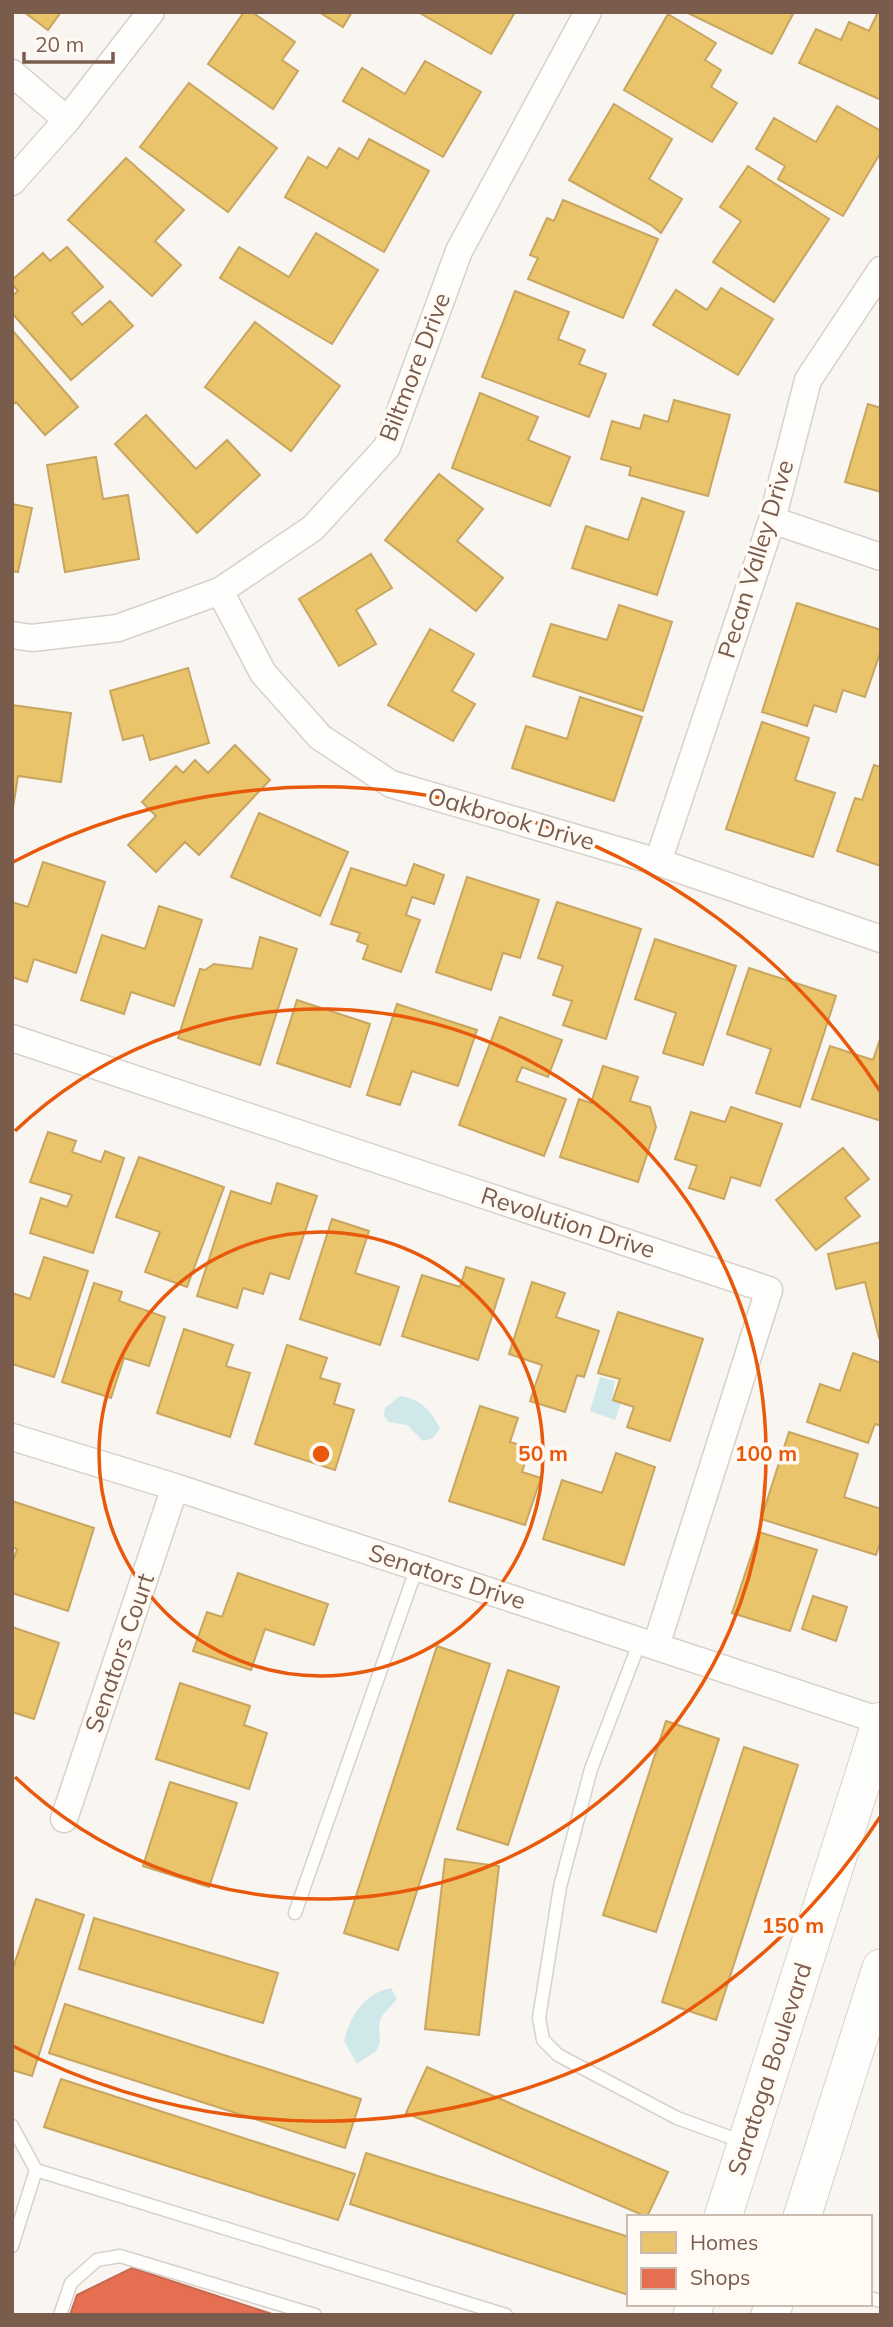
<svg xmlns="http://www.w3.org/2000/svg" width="893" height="2327" font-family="Mulish,sans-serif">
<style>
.water{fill:#d0e8ea}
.homes{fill:#e9c46a;stroke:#c8a561;stroke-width:2}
.shops{fill:#e76f51;stroke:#c66950;stroke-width:2}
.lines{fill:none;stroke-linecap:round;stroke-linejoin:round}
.lane-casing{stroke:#d7d1cb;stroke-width:15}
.street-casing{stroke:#d7d1cb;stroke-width:29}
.secondary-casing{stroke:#d9d2cb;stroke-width:39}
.lane{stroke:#fefefd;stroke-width:12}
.street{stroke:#fefefd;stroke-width:26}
.secondary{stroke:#fefefd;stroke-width:37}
.ring{fill:none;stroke:#e8590c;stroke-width:3.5}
.labels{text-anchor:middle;stroke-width:7;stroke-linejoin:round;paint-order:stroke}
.street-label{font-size:24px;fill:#7a5c4d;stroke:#fffaf3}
.centre{fill:#e8590c;stroke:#fffaf3;stroke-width:3.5}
.ring-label{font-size:21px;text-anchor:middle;font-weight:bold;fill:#e8590c;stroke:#fffaf3;stroke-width:7;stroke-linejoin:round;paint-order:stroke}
</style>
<rect width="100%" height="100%" fill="#f9f5f0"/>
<!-- water -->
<path class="water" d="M600,1377L615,1381L612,1399L621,1403L615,1420L590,1411Z
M400,1396C421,1399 430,1410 440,1428L433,1438L423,1441L407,1425L389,1422L384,1416L385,1408Z
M391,1988L397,1999L382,2016L379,2024L380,2043L376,2051L357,2064L344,2041C351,2015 363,1994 391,1988Z"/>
<!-- homes -->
<path class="homes" d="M24,12H61L48,30Z
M244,12H252L295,42L282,60L298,71L273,109L208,64Z
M319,12H352L343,27Z
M418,12H515L491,54Z
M686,12H790L793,14L772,54Z
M878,12H881V100L799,63L816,29L841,40L849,22L869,31Z
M668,14L716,43L705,60L721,70L711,87L737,103L712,142L624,90Z
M425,61L481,92L443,157L343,101L362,68L405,94Z
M189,83L277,148L228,212L140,147Z
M614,104L672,139L649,179L682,199L661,233L651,225L569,180Z
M837,106L881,131V152L843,216L778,179L785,166L756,149L774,118L816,142Z
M369,139L429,171L384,252L285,197L308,157L327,168L339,148L358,159Z
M126,158L184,210L155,241L181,265L152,296L68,220Z
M748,166L829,219L774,302L713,262L741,221L720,207Z
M563,200L658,239L623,318L528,279L538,258L530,255L547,218L554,221Z
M316,233L378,270L332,344L220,278L239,247L289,277Z
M67,247L103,287L72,313L82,325L110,301L133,326L71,380L12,313V296L18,291L12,284V280L43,253L50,261Z
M721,288L773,319L738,375L653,325L676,290L707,310Z
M515,291L569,312L558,339L585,350L579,364L606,374L589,417L482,377Z
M255,322L340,386L291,451L205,387Z
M12,330L78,407L45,435L16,402L12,405Z
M480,393L538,417L528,440L570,457L550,506L452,468Z
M674,400L730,415L708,496L629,475L631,467L601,459L612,421L640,429L644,415L668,422Z
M868,404L881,408V492L845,482Z
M146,415L196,469L227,440L260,475L197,533L115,444Z
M96,457L103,499L128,495L139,559L65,572L47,465Z
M439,474L483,509L457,541L503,578L476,611L385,540Z
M642,498L684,512L657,595L572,568L586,526L628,540Z
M12,504L32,508L18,572L12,571Z
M371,554L392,588L356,610L376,644L339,666L299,599Z
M797,603L881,630V650L865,697L843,690L836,712L814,705L807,726L762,712Z
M619,605L672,622L643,711L533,676L551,624L607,640Z
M430,629L474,654L452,691L475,704L453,741L388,705Z
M188,668L209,743L150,760L143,735L123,740L110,691Z
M580,697L642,717L614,801L512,768L526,726L567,739Z
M12,705L71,713L61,782L18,776L12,814Z
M762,722L809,738L795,780L835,793L813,857L726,829Z
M235,745L270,780L199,855L185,842L156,872L128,845L156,816L142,802L176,766L183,773L195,760L208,773Z
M874,765L881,767V866L837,851L855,798L862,800Z
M259,813L348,852L320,916L231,877Z
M43,862L105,882L76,973L34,959L27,982L12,977V902L28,907Z
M414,864L444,875L434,904L412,897L406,915L420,920L401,972L363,959L368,945L357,941L360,933L331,924L351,868L406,886Z
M467,877L539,900L520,958L503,953L491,990L436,972Z
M557,902L641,929L606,1039L563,1025L572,1001L553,995L563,966L538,958Z
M159,906L202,920L174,1006L131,992L124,1014L81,1000L102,935L145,949Z
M260,937L297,949L260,1065L178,1038L200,969L205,970L214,964L252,969Z
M655,939L736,966L703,1065L663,1053L676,1013L635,999Z
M749,968L836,996L800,1107L756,1093L771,1049L727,1034Z
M297,1000L370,1024L350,1087L277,1063Z
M397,1004L477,1030L458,1086L412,1071L400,1105L367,1095Z
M500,1017L562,1040L548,1077L522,1067L516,1081L566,1099L544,1156L459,1125Z
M881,1036V1121L812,1099L830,1046L873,1060Z
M603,1066L638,1077L630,1101L650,1107L656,1127L638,1182L560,1157L579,1099L591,1103Z
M731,1107L782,1124L760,1186L731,1177L724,1199L689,1188L697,1166L675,1159L691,1112L725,1122Z
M48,1132L76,1141L72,1152L101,1162L105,1151L124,1158L93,1253L30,1233L41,1198L67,1207L72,1195L30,1182Z
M843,1148L869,1179L845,1198L860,1216L816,1250L776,1200Z
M139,1157L224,1187L187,1287L145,1272L160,1232L116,1217Z
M277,1183L317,1196L289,1279L270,1273L263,1294L243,1288L237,1308L197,1296L231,1191L271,1204Z
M332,1219L369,1231L355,1273L399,1287L380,1345L300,1319Z
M881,1242V1338H879L865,1282L836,1289L828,1254Z
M44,1257L88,1271L54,1377L12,1364V1293L30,1299Z
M466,1267L504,1279L478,1360L402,1336L422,1275L460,1287Z
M532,1282L565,1293L556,1317L599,1331L584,1377L577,1375L565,1412L530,1401L542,1365L509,1354Z
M94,1283L122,1292L119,1301L165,1317L149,1366L124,1358L111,1398L62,1382Z
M618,1312L703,1339L670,1441L627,1427L634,1407L613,1400L620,1379L598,1373Z
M184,1329L233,1345L226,1366L250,1373L230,1437L157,1413Z
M287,1345L327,1358L320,1378L340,1384L334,1404L354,1410L335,1470L255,1444Z
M853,1353L881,1363V1426L875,1424L868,1443L807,1422L820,1384L840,1391Z
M480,1406L518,1418L510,1442L530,1448L522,1472L541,1478L525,1525L449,1501Z
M789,1432L858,1454L844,1497L881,1509V1540L876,1555L761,1519Z
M616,1453L655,1467L624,1565L543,1539L562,1480L602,1493Z
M12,1501L94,1528L68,1611L12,1593V1564L17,1549L12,1547Z
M759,1532L817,1550L790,1631L732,1613Z
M238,1573L328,1604L314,1645L265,1629L251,1670L193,1651L207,1612L222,1617Z
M813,1596L847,1607L836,1641L802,1629Z
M12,1627L59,1643L34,1719L12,1712Z
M437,1646L490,1664L398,1950L344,1933Z
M508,1670L559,1687L508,1845L457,1829Z
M180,1683L250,1706L244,1725L267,1733L249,1789L156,1759Z
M666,1721L719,1739L656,1932L603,1915Z
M744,1747L798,1765L716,2020L662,2002Z
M170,1782L237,1803L209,1887L143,1866Z
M445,1859L499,1866L479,2035L425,2029Z
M36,1899L84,1915L32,2076L12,2070V1971Z
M94,1918L278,1973L263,2023L79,1969Z
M65,2004L361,2099L345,2148L49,2053Z
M427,2067L668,2172L647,2217L406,2113Z
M61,2079L355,2174L338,2220L44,2127Z
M366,2153L629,2237L628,2295L350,2204Z"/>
<!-- shops -->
<path class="shops" d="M132,2268L275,2315H70L77,2295Z"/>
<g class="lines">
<defs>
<path id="lane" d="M640,1641L591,1769L560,1887L539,2018L543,2040L558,2055L677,2118L743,2142
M295,1913L417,1567
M12,2126L36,2170
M12,2246L36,2170L506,2315
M870,2298L881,2301
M60,2315L71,2283L97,2260L120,2256L315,2315"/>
<path id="street" d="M12,73L67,120
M12,182L67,120L151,12
M772,520L881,557
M220,591L263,673L320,737L391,784L658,862L881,939
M12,635L32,638L118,628L220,591L313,528L387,447L459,251L588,12
M658,862L772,520L808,380L881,270
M12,1038L769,1290L656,1646
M12,1437L175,1487L881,1721
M64,1819L175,1487"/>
<path id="secondary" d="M723,2217L881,1721
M802,2217L881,1968
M692,2315L695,2304
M770,2315L774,2304"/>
</defs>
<!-- lane casing -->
<use href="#lane" class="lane-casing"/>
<!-- street casing -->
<use href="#street" class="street-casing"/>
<!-- secondary casing -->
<use href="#secondary" class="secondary-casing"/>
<!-- lane -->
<use href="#lane" class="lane"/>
<!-- street -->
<use href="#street" class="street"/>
<!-- secondary -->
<use href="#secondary" class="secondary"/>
</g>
<!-- distance rings -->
<g class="ring">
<circle cx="321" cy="1454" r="222"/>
<path d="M15 1131A445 445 0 1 1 15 1777"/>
<path d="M880 1817A667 667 0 0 1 13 2046M13 862A667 667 0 0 1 880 1091"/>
</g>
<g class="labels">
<!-- street labels -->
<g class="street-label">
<text transform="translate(415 367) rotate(-69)" y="8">Biltmore Drive</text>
<text transform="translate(756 559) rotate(-73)" y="8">Pecan Valley Drive</text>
<text transform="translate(511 819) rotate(16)" y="8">Oakbrook Drive</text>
<text transform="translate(568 1223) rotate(18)" y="8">Revolution Drive</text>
<text transform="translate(447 1577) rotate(18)" y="8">Senators Drive</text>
<text transform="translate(120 1653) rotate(-71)" y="8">Senators Court</text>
<text transform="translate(770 2069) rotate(-72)" y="8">Saratoga Boulevard</text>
</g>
</g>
<circle cx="321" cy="1454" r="10" class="centre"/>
<g class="ring-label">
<text x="543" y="1461">50 m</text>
<text x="766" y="1461">100 m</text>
<text x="793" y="1933">150 m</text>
</g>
<!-- border -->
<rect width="893" height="2327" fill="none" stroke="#7a5c4d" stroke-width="28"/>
<!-- legend -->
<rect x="627" y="2215" width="245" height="91" fill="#fffaf3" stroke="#cabbb1" stroke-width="2"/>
<rect x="641" y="2232" width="35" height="21" fill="#e9c46a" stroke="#cabbb1" stroke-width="2"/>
<text x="690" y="2250" font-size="21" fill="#7a5c4d">Homes</text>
<rect x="641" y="2268" width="35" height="21" fill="#e76f51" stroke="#cabbb1" stroke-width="2"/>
<text x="690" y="2285" font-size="21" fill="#7a5c4d">Shops</text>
<!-- scale -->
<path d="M24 52v10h89v-10" fill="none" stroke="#7a5c4d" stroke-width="3.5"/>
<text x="35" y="52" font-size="21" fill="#7a5c4d" stroke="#fffaf3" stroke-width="5" paint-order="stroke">20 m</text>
</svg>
